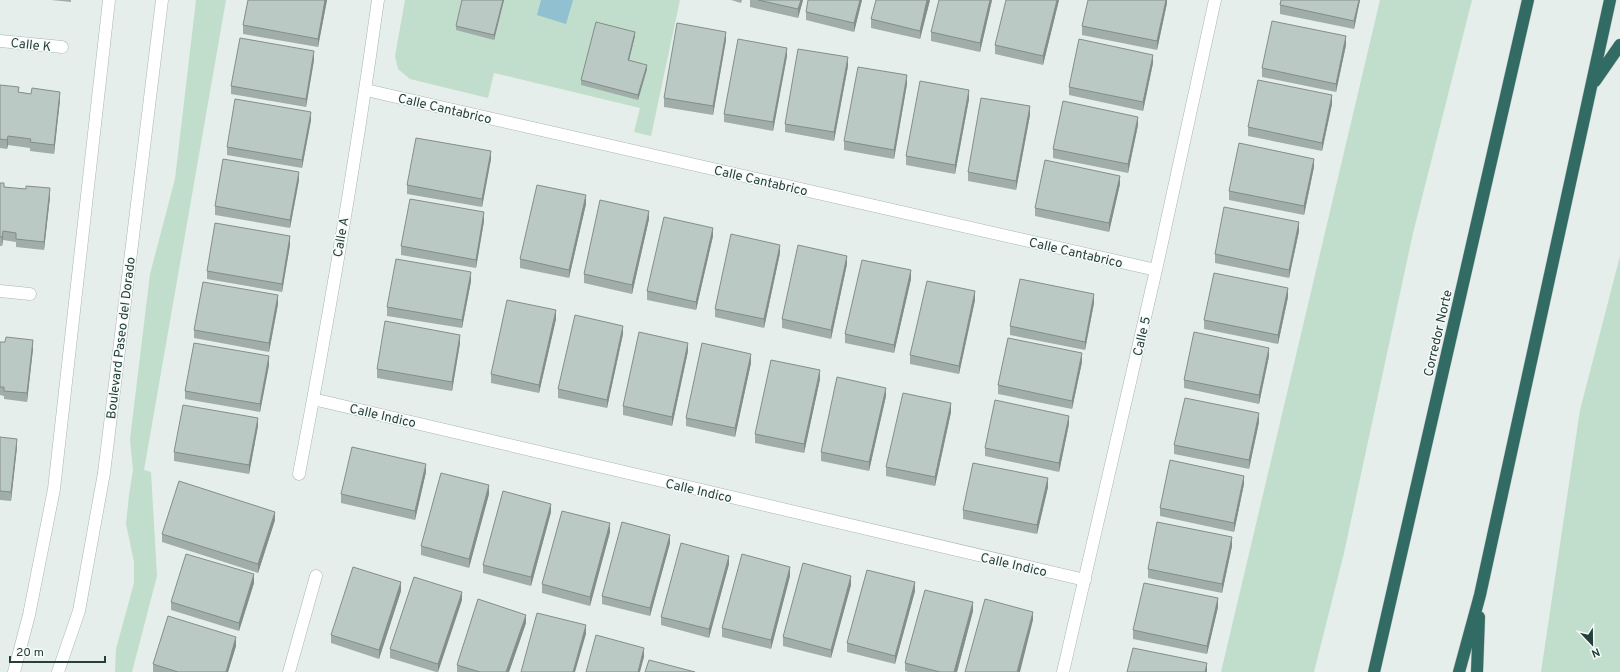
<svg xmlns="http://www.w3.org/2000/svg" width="1620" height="672" font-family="Overpass,sans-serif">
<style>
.green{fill:#c0decb}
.water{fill:#91c0d0}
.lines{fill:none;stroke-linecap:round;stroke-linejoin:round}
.minor-casing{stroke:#a8b6b3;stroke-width:13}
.tertiary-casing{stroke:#a8b6b3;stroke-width:13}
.motorway-casing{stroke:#c2cac8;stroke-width:13}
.minor{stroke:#fff;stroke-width:12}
.tertiary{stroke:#fff;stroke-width:12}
.motorway{stroke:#326b64;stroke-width:12}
.wall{fill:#a1ada9}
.shaded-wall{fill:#838d89}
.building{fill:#bbc9c4;stroke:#838d89}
.labels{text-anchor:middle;stroke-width:3;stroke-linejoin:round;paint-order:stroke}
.street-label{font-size:13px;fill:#25403b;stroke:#f6faf9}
</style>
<rect width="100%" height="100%" fill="#e6eeeb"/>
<!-- green -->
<path class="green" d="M196,0H226L144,470L151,472L157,576L132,672H115L116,649L134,583V562L126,524L129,495L133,470L130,439L150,274L175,179Z
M405,0H680L651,136L634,132L640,108L494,73L488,98L410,79L398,69L395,56Z
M1380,0H1472L1413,233L1344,553L1314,672H1221Z
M1620,256V672H1541L1580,410Z"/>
<!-- water -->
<path class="water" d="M541,0H573L566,24L537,15Z"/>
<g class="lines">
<defs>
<path id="minor" d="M0,41L62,47
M366,90L1156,270
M0,291L30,294
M313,399L1085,580
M299,474C329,317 356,159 378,0
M289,672L316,576
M1063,672L1156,270L1215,0"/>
<path id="tertiary" d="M14,672L29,615L54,489L109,0
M58,672L79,611L104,473L162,0"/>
<path id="motorway" d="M1595,81L1620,45
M1374,672L1528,0
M1459,672L1480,595L1610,0
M1477,672L1479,617"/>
</defs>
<!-- minor casing -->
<use href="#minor" class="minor-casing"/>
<!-- tertiary casing -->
<use href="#tertiary" class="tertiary-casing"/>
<!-- motorway casing -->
<use href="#motorway" class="motorway-casing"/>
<!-- minor -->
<use href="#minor" class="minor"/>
<!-- tertiary -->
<use href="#tertiary" class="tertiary"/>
<!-- motorway -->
<use href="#motorway" class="motorway"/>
</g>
<!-- wall -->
<path class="wall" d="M51,0H71V2Z
M248,0H327L318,47L243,34V25Z
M504,0L494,40L456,30V26Z
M731,0H742L741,3Z
M750,0H803L798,18L750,7Z
M862,0L854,32L806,20V12Z
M930,0L920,39L871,28V19Z
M992,0L980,52L931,41V32Z
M1059,0L1043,65L995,54V45Z
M1167,0V3L1157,50L1082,35V26Z
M1281,0H1360L1354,29L1280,14V5Z
M635,36L629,60L647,69L638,100L581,85V80Z
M726,40L713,115L664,107V98Z
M1346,45L1336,92L1262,77V68Z
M787,56L773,131L724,122V114Z
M314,60L306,107L231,94V86Z
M1153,63L1143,111L1069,95V87Z
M848,66L834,141L785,132V124Z
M907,84L894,159L844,150V141Z
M0,85L19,92L60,100L54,154L30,151V148L8,145L7,149L0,148Z
M969,99L955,174L906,165V156Z
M1332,104L1322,151L1248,136V127Z
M1030,115L1016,190L968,181V172Z
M311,120L302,168L227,155V147Z
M1138,125L1128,173L1053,158V149Z
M491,159L482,207L407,194V185Z
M1314,167L1304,215L1229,200V191Z
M299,180L290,228L215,215V206Z
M0,183L4,187L50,197L44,250L16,247V242L3,240L2,246H0Z
M1120,184L1109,232L1035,216V208Z
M586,204L569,278L520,268V259Z
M649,219L632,294L584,283V274Z
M484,221L476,268L401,255V246Z
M1299,231L1289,278L1215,263V254Z
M713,236L696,310L647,300V291Z
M290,245L282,292L207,279V271Z
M780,253L764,328L715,317V309Z
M847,264L831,339L782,328V319Z
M911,279L894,353L845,343V334Z
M471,281L462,328L387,316V307Z
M1288,297L1278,344L1204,329V320Z
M975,300L959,374L910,364V355Z
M1094,303L1085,350L1010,335V326Z
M278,304L269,352L194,338V330Z
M556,319L539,393L491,383V374Z
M623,334L607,408L558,398V389Z
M0,342L33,349L27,402L4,399V396L0,395Z
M460,343L452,391L377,378V369Z
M688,351L672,426L623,415V406Z
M1269,356L1259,404L1184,388V380Z
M1082,362L1072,409L998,394V385Z
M751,363L735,437L686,426V418Z
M269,365L260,412L185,399V391Z
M820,379L804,453L755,443V434Z
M886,396L869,471L821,461V452Z
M951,412L935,486L886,476V467Z
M1259,422L1249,469L1174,454V445Z
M1069,424L1059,472L985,456V448Z
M258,426L249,474L174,461V452Z
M0,437L17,447L11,501L0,500Z
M426,472L415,520L341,503V494Z
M1244,484L1234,532L1160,516V508Z
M1048,487L1037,534L963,519V510Z
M489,494L469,568L421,555V546Z
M551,512L531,586L483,573V565Z
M275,520L258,573L162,542V534Z
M610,532L590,606L542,593V584Z
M670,543L650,616L602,604V596Z
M1232,546L1222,593L1148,578V569Z
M729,564L709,638L661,625V617Z
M790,576L771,649L722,637V628Z
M254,583L239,631L171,610V602Z
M851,585L831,658L783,646V637Z
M401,591L379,659L331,643V635Z
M915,591L895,664L847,652V643Z
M462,600L438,672H436L390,658V649Z
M1218,607L1207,654L1133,639V630Z
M973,611L957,672H908L905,671V663Z
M526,623L509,672H457V665Z
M236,646L228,672H153V664Z"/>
<!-- shaded-wall -->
<path class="shaded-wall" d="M325,0H327L318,47V39Z
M503,0H504L494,40V35Z
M801,0H803L798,18V9Z
M860,0H862L854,32V23Z
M927,0H930L920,39V31Z
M990,0H992L980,52V43Z
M1057,0H1059L1043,65V56Z
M1166,0H1167V3L1157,50V41Z
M1359,0H1360L1354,29V21Z
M635,32V36L628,64V60Z
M726,32V40L713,115V106Z
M1346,36V45L1336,92V84Z
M787,48V56L773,131V122Z
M314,51V60L306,107V99Z
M1153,55V63L1143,111V102Z
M848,57V66L834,141V132Z
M647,65V69L638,100V95Z
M907,75V84L894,159V150Z
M969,90V99L955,174V165Z
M60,92V100L54,154V145Z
M1332,95V104L1322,151V143Z
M1030,106V115L1016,190V181Z
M311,112V120L302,168V160Z
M1138,117V125L1128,173V164Z
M8,136V145L7,149V140Z
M491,151V159L482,207V199Z
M1314,159V167L1304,215V206Z
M299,172V180L290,228V220Z
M1120,176V184L1109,232V223Z
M50,188V197L44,250V242Z
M586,195V204L569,278V270Z
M649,211V219L632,294V285Z
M484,212V221L476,268V260Z
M1299,222V231L1289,278V270Z
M713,228V236L696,310V302Z
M3,231V240L2,246V237Z
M290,236V245L282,292V284Z
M780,245V253L764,328V319Z
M847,256V264L831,339V330Z
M911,270V279L894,353V345Z
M471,272V281L462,328V320Z
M1288,288V297L1278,344V335Z
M975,291V300L959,374V366Z
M1094,294V303L1085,350V342Z
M278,295V304L269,352V343Z
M556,310V319L539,393V385Z
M623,326V334L607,408V400Z
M460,335V343L452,391V382Z
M33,340V349L27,402V393Z
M688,343V351L672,426V417Z
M1269,348V356L1259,404V395Z
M1082,353V362L1072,409V401Z
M751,354V363L735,437V428Z
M269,356V365L260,412V404Z
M820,370V379L804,453V444Z
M886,388V396L869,471V462Z
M951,403V412L935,486V477Z
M1259,413V422L1249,469V460Z
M1069,416V424L1059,472V463Z
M258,418V426L249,474V465Z
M17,439V447L11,501V492Z
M426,464V472L415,520V511Z
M1244,476V484L1234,532V523Z
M1048,478V487L1037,534V525Z
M489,485V494L469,568V559Z
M551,504V512L531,586V577Z
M275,512V520L258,573V564Z
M610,523V532L590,606V597Z
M670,535V543L650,616V608Z
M1232,537V546L1222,593V584Z
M729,556V564L709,638V629Z
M790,567V576L771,649V640Z
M254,574V583L239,631V623Z
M851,576V585L831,658V650Z
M401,582V591L379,659V650Z
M915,582V591L895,664V656Z
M462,592V600L438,672V664Z
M1218,598V607L1207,654V646Z
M973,602V611L957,672H954Z
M1033,612V620L1020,672H1017Z
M526,615V623L509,672H506Z
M586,625V634L575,672H573Z
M236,637V646L228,672H226Z
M644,648V657L640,672H638Z
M1207,663V672H1205Z"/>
<!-- building -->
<path class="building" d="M248,0H325L318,39L243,25Z
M462,0H503L494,35L456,26Z
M758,0H801L798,9Z
M808,0H860L854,23L806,12Z
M876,0H927L920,31L871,19Z
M939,0H990L980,43L931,32Z
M1006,0H1057L1043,56L995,45Z
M1088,0H1166L1157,41L1082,26Z
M1281,0H1359L1354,21L1280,5Z
M1272,21L1346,36L1336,84L1262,68Z
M596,22L635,32L628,60L647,65L638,95L581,80Z
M677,23L726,32L713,106L664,98Z
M240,38L314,51L306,99L231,86Z
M738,39L787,48L773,122L724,114Z
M1079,39L1153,55L1143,102L1069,87Z
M798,49L848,57L834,132L785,124Z
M858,67L907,75L894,150L844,141Z
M1258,80L1332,95L1322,143L1248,127Z
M920,81L969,90L955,165L906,156Z
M0,85L19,87L18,92L31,94L32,88L60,92L54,145L30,142L31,139L8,136L7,140L0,139Z
M981,98L1030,106L1016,181L968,172Z
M235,99L311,112L302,160L227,147Z
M1063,101L1138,117L1128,164L1053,149Z
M416,138L491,151L482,199L407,185Z
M1239,143L1314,159L1304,206L1229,191Z
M223,159L299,172L290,220L215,206Z
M1045,160L1120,176L1109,223L1035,208Z
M0,183H4V187L26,189V186L50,188L44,242L16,239V233L3,231L2,237H0Z
M537,185L586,195L569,270L520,259Z
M410,199L484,212L476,260L401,246Z
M600,200L649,211L632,285L584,274Z
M1224,207L1299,222L1289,270L1215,254Z
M664,217L713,228L696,302L647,291Z
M215,223L290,236L282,284L207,271Z
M731,234L780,245L764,319L715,309Z
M798,245L847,256L831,330L782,319Z
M396,259L471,272L462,320L387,307Z
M862,260L911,270L894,345L845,334Z
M1214,273L1288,288L1278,335L1204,320Z
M1020,279L1094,294L1085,342L1010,326Z
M927,281L975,291L959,366L910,355Z
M203,282L278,295L269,343L194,330Z
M507,300L556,310L539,385L491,374Z
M575,315L623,326L607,400L558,389Z
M385,321L460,335L452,382L377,369Z
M639,332L688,343L672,417L623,406Z
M1194,332L1269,348L1259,395L1184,380Z
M6,337L33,340L27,393L4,391V387H0V342H5Z
M1008,338L1082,353L1072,401L998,385Z
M194,343L269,356L260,404L185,391Z
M702,343L751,354L735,428L686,418Z
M771,360L820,370L804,444L755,434Z
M837,377L886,388L869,462L821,452Z
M903,393L951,403L935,477L886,467Z
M1185,398L1259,413L1249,460L1174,445Z
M995,400L1069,416L1059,463L985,448Z
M183,405L258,418L249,465L174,452Z
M0,437L17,439L11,492L0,491Z
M352,447L426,464L415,511L341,494Z
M1170,460L1244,476L1234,523L1160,508Z
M973,463L1048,478L1037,525L963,510Z
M441,473L489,485L469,559L421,546Z
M179,481L275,512L258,564L162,534Z
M503,491L551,504L531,577L483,565Z
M562,511L610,523L590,597L542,584Z
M622,522L670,535L650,608L602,596Z
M1157,522L1232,537L1222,584L1148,569Z
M681,543L729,556L709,629L661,617Z
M186,554L254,574L239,623L171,602Z
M742,554L790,567L771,640L722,628Z
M803,563L851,576L831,650L783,637Z
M353,567L401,582L379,650L331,635Z
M867,570L915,582L895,656L847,643Z
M414,577L462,592L438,664L390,649Z
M1144,583L1218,598L1207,646L1133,630Z
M925,590L973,602L954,672H940L905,663Z
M478,599L526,615L506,672H480L457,665Z
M985,599L1033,612L1017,672H965Z
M537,613L586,625L573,672H521Z
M168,616L236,637L226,672H178L153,664Z
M596,635L644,648L638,672H586Z
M1133,648L1207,663L1205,672H1127Z
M649,660L695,672H645Z"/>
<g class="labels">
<!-- street labels -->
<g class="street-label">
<text transform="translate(31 44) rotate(6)" y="5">Calle K</text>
<text transform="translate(445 108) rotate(13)" y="5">Calle Cantabrico</text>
<text transform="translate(761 180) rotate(13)" y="5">Calle Cantabrico</text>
<text transform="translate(340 237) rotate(-80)" y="5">Calle A</text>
<text transform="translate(1076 252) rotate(13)" y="5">Calle Cantabrico</text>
<text transform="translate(1437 333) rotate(-77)" y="5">Corredor Norte</text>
<text transform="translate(1141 336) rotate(-77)" y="5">Calle 5</text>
<text transform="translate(120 338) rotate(-83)" y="5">Boulevard Paseo del Dorado</text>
<text transform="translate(383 415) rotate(13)" y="5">Calle Indico</text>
<text transform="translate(699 490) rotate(13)" y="5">Calle Indico</text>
<text transform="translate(1014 564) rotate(13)" y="5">Calle Indico</text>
</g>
</g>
<!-- north arrow -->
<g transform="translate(1592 644) rotate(158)" stroke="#f6faf9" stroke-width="3" paint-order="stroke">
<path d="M0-3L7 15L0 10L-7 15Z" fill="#25403b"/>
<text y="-6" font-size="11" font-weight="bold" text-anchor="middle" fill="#25403b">N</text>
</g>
<!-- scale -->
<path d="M10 656v6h95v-6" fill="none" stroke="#25403b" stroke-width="2"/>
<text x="16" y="656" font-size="12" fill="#25403b" stroke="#f6faf9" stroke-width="3" paint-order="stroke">20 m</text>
</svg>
